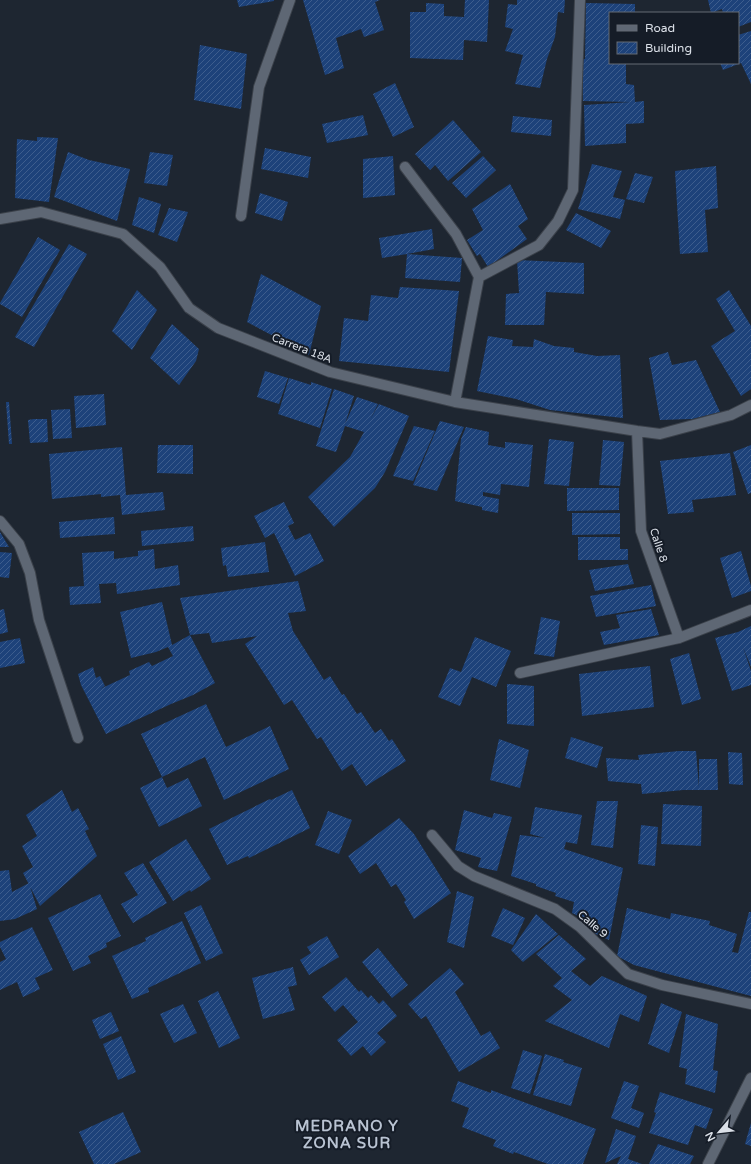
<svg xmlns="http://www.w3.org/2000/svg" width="751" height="1164" font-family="'Varela Round',sans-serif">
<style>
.building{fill:url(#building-hatch)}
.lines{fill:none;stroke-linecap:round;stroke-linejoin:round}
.minor-casing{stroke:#3b414a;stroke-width:12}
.minor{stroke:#5e6774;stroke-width:10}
.labels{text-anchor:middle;stroke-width:4;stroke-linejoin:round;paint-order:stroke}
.street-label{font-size:11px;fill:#dbe0e8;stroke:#151c27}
.district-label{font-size:15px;font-weight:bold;letter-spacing:1px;fill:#b9c3d2;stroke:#151c27}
</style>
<defs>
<pattern id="building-hatch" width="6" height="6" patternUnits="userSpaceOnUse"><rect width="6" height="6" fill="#1d427a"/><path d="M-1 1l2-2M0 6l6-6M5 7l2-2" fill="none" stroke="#3d5d8d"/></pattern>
</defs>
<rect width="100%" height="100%" fill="#1e2631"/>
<!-- building -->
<path class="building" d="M237,0H274V1L239,7Z
M303,0H380L375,2L384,30L364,37L361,29L336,38L344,68L325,75Z
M465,0H489L487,42L464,40L463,60L410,58V12H426V3L444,4V16L464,17Z
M517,0H565L564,13L558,12L555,37L547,59L540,88L515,84L523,55L505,51L513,29L505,27L508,4L517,5Z
M708,0H751V22L738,27V13H723L722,9L711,13Z
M586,3L635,4V13H610V63H626V84L634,85L635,102L644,101V123L626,124V143L585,146L584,105L631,102L583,101L582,59H585Z
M751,31V84L741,63L723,70L720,63H738V35Z
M200,45L247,54L241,109L194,100Z
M395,83L414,127L393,137L373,94Z
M363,115L368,135L327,143L322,124Z
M513,116L552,120L551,136L511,132Z
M453,120L481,152L448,181L435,165L430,170L415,154Z
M37,137L58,138L49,202L15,198L17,139L37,141Z
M265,148L311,157L308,178L261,169Z
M68,152L89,160L130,169L117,221L54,197Z
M150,152L173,155L167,186L144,183Z
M393,156L395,195L363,198V159Z
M483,156L496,170L466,198L452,183Z
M592,164L622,171L613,197L625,200L620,219L578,209Z
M716,166L718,208L705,210L708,252L680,254L675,171Z
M635,173L653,177L644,203L626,199Z
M510,184L528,219L518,226L527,239L488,267L480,254L477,256L467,240L483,230L472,209Z
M260,193L288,202L282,221L255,213Z
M139,197L161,204L154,233L132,225Z
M169,208L188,212L177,242L158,235Z
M576,213L611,231L601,248L566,230Z
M432,229L434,249L407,254L462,258L460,282L405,278L407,254L382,258L379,238Z
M38,237L60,250L22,317L0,304V303Z
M69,244L87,254L34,347L15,337Z
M517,260L584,263V294L546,292L544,325H505L506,294L519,293Z
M261,274L321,306L309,355L247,322Z
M400,287L459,291L449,372L339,361L344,318L368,321L371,295L398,298Z
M137,290L157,310L132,350L112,331Z
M729,290L751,326V389L741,396L711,346L735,331L716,299Z
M172,324L199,349L196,361L179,385L150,358Z
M488,336L513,340L512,346L533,347L534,339L554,346L574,348V352L597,356L620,355L623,418L550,410L516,399L477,391Z
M668,352L672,365L696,360L720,412L692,419L660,420L649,358Z
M265,371L288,378L279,404L257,397Z
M289,378L311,385V382L332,389L320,428L278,414Z
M334,389L354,396L345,424L357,397L378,404L370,420L379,404L409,416L385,472L375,488L334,527L308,497L350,457L364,432L345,426L336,452L316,446Z
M104,394L106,425L76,428L74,396Z
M6,402H9L12,444H9Z
M70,409L72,438L53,439L51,410Z
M34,419H47L48,442L30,443L28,420Z
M440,421L464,427L437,491L413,485Z
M414,426L435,431L413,481L393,476Z
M466,427L489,432L488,445L505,448V442L533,445L529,487L501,484L500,495L483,492V496L499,499L498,513L482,510V507L455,501L461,439Z
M549,439L574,442L569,486L544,484Z
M603,440L624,442L620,486L599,485Z
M158,445H193V474L157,473Z
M751,445V493L748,494L733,452Z
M122,447L126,495L163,492L165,510L122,515L120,495L101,497V494L52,499L49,454Z
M730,453L736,495L692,500L694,512L668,514L660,461Z
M567,488H619V510L567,511Z
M284,502L294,523L288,526L295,540L310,533L324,561L295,576L274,533L265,538L254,516Z
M572,513H620V534L572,535Z
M114,517L115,534L60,538L59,522Z
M193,526L194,541L142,546L141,531Z
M0,532L9,547H0Z
M578,537H620V549H628V560H578Z
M265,542L269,572L228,577L226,565L223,566L221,548Z
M154,549L155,569L178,565L180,585L117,594L116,583L99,584L101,603L70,605L69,587L84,586L82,553L114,551V559L138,556V551Z
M741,551L751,586V591L732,598L720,558Z
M0,552L12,553L9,578L0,577Z
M628,564L634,584L595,591L589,570Z
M298,581L306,611L288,613L293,631L324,680L330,676L342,695L344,694L357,714L361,712L375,733L381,729L389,741L392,739L406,761L366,786L352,764L342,771L321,737L317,739L292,700L284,705L269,681L245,644L257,636L212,643L209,633L190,635L215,683L193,695L171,704L106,734L81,685L78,674L93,667L96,678L100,676L105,686L100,689L130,675L129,671L149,662L152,666L173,656L168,647L156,652L131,658L120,612L162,602L172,645L190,635L180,598Z
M651,585L656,606L596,617L590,596Z
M4,609L8,632L0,634V610Z
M651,609L659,635L604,645L600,632L620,628L616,615Z
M541,617L560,621L554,657L534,654Z
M751,626V667L743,647L751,671V685L732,691L715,638L738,632Z
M475,637L511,651L496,687L472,677L460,706L438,697L450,668L461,672Z
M20,638L25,663L0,668V642Z
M689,653L701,699L682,705L670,659Z
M650,666L654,707L582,716L579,674Z
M507,684L534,686V726L507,724Z
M206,704L226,747L270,726L289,769L224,800L205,757L162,777L141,734Z
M571,737L603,747L597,768L565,758Z
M499,739L529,750L520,788L490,780Z
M679,751H696L699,787V759H717L718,790H683L642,794L641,784L608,781L606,758L639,760L638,755Z
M728,752L742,753L743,785L729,784Z
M162,777L167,788L188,778L202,806L159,827L140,788Z
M62,790L72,812L78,808L89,829L85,831L97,856L40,906L23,873L33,867L22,846L37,836L26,815Z
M292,790L310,828L249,858L248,856L227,865L209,829L270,799L271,800Z
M597,801H618L613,848L591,845Z
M663,804L702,806L701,846L661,844Z
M535,807L582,815L577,844L566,842L564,849L623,868L609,940L589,931L591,922L572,913L574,902L555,896L556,893L536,886V884L511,876L520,835L545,838L530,834Z
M464,810L492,818L494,813L512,817L497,871L478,867L481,858L455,850Z
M328,811L352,820L339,854L315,845Z
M399,818L414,834L451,893L414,919L404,902L406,900L396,884L391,887L376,863L360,874L348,856Z
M641,825L658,827L655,866L638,864Z
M186,839L211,879L191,892L190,890L173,901L149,862Z
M143,863L167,903L133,923L121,904L138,895L124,873Z
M9,870L12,892L29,883L37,909L15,919L0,921V871Z
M457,891L474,897L464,948L447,942Z
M100,894L121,936L106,943L107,947L88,956L91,963L73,971L48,918Z
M201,905L223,953L206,961L184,913Z
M503,908L525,918L513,945L491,936Z
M627,908L670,919L671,913L710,921L709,925L737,934L732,952L738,953L749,912H751V996L634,965L617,956Z
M536,914L558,934L523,962L511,950Z
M182,921L201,963L148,988L149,992L132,999L112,956L146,941L145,938Z
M32,927L53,970L35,978L40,989L23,997L17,982L0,990V962L6,959L0,947V942Z
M559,935L586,959L571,971L590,986L602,976L647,996L639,1022L620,1014L609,1048L545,1021L572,1000L553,986L562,978L536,954Z
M327,936L339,957L309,975L300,960L311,953L307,947Z
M378,948L408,985L392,998L362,962Z
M293,967L297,985L288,987L295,1010L263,1019L252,978Z
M450,968L464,984L455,992L481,1036L490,1031L500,1048L459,1072L426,1016L421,1019L408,1004Z
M346,977L359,992L361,990L368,998L371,995L379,1004L383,1000L397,1016L377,1033L386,1042L371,1056L363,1046L351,1056L337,1040L358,1022L343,1005L335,1012L322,997Z
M218,991L240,1038L219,1048L198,1001Z
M661,1003L682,1012L669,1053L648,1044Z
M183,1004L197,1033L174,1043L160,1014Z
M111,1012L119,1031L100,1039L92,1020Z
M686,1014L718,1024L713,1070L718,1071L715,1093L685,1084L687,1069L679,1067Z
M121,1036L136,1072L118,1080L103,1044Z
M523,1050L542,1056L530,1094L511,1088Z
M545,1054L564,1060L563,1062L582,1068L571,1106L533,1095Z
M458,1081L491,1093V1090L596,1129L583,1164H548L514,1152L513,1154L493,1146L496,1140L462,1127L469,1108L451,1101Z
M624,1081L639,1086L631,1108L644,1113L639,1128L611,1118Z
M660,1092L713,1109L706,1129L695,1125L688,1145L649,1133L656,1113L654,1112Z
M123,1112L141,1152L114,1164H94L79,1132Z
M751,1123V1146L745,1144Z
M616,1129L636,1136L628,1159L642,1164H617L621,1156L605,1163Z
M658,1144L694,1156L690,1164H649Z"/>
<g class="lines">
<defs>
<path id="minor" d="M405,167L456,234L479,277L455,402
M241,216L259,87L290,0
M0,219L41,212L123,234L160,267L189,308L218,328L330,372L455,402L637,431L660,434L731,415L751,405
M479,277L539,245L558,221L573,190L580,0
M637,431L641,531L679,638
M0,521L19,544L30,573L39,620L78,738
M520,673L679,638L751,610
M432,835L458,866L474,876L555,909L580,927L628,974L662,985L751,1004
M708,1164L751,1078"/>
</defs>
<!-- minor casing -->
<use href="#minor" class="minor-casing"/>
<!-- minor -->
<use href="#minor" class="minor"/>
</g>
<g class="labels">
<!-- street labels -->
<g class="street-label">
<text transform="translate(302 348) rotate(21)" y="4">Carrera 18A</text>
<text transform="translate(659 545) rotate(72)" y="4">Calle 8</text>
<text transform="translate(593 924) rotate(41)" y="4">Calle 9</text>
</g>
<!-- district labels -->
<g class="district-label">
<text x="347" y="1131">MEDRANO Y<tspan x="347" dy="17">ZONA SUR</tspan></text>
</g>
</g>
<!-- legend -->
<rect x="609" y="12" width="130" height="52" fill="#151c27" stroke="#646a74"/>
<rect x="617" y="25" width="20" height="6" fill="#5e6774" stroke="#646a74"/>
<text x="645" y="32" font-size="12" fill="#dbe0e8">Road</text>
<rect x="617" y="42" width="20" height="12" fill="url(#building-hatch)" stroke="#646a74"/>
<text x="645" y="52" font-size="12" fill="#dbe0e8">Building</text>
<!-- north arrow -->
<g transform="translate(719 1132) rotate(242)" stroke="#151c27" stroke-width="3" paint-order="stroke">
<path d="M0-3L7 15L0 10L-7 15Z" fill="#dbe0e8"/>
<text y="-6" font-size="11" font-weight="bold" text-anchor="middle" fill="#dbe0e8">N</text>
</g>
</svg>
